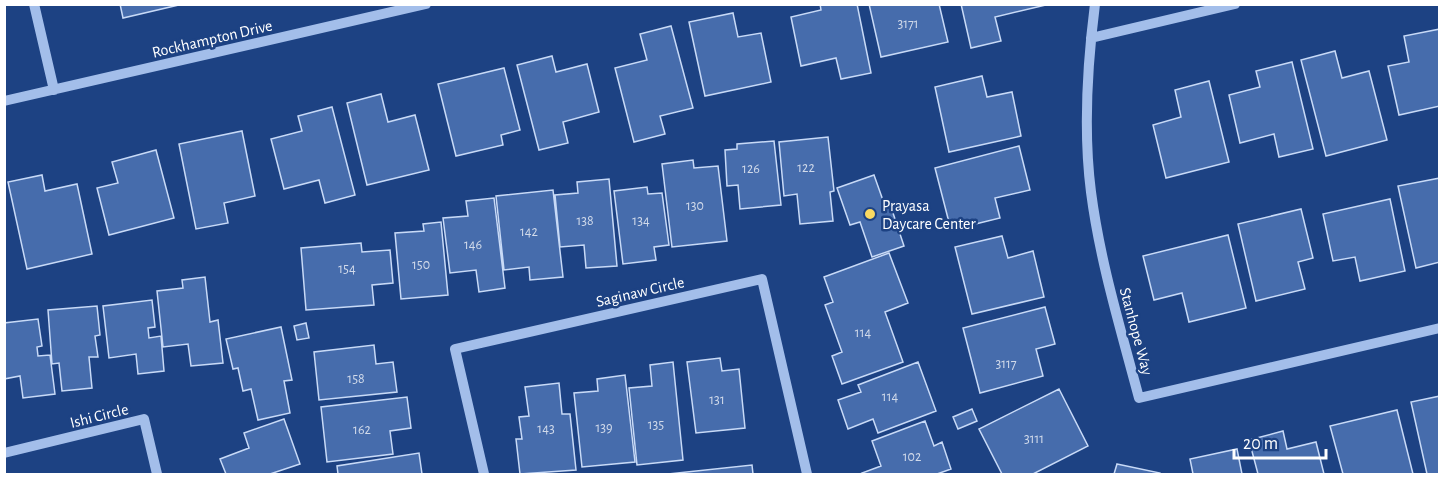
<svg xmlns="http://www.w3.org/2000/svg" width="1444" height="479" font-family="'Alegreya Sans',sans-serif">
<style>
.building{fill:#466cac;stroke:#c8daf7;stroke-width:1.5}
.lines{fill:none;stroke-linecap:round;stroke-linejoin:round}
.minor{stroke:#a3beea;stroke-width:10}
.poi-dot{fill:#f9d962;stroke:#1d4283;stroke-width:2}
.labels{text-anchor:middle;stroke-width:5;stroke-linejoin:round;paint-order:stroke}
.number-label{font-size:14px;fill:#d1daea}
.street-label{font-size:16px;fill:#fff;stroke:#1d4283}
.poi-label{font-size:16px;fill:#fff;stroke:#1d4283;text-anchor:start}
</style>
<rect width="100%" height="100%" fill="#1d4283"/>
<!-- building -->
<path class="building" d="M120,4H183L123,18Z
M820,4H857L871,73L841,79L836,58L801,66L791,17L821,10Z
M869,4H939L948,42L881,57Z
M961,4H1050L995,17L1001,41L971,48Z
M733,13L738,37L761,33L771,82L705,96L689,22Z
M671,26L693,108L660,116L665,134L634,142L615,68L647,60L640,34Z
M1440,29V106L1399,115L1388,66L1409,62L1404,36Z
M1335,51L1342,78L1369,71L1387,140L1326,156L1301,60Z
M552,56L556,72L587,64L599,112L563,122L568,143L539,150L517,65Z
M1292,62L1313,149L1279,157L1274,134L1240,143L1229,95L1260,87L1256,71Z
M504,68L520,130L501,135L503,145L456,156L438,84Z
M982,76L987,97L1012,92L1021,136L949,152L935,87Z
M1209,81L1229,162L1166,178L1153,125L1181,117L1175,90Z
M381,94L388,122L415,115L429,170L367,185L347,103Z
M332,107L355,195L325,203L319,180L284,189L271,139L302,131L298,116Z
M242,131L255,196L224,203L228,223L196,229L179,144Z
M828,137L834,191L830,192L833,221L800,224L797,194L784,196L779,142Z
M774,141L781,205L740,209L738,185L727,186L725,150L737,149V144Z
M1019,146L1030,190L995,198L1000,218L951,230L935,168Z
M156,150L174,218L109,235L97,188L118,183L112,162Z
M693,160L694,168L718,166L727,241L672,247L662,164Z
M42,175L45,191L77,184L92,254L27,269L8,182Z
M874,175L885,206L890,204L904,246L872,257L860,222L850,225L837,188Z
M1440,178V262L1416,268L1398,186Z
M609,179L617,266L586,268L584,245L560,247L555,195L578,193L577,182Z
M647,187L648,194L662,193L669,245L654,247L656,260L623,264L614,191Z
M553,190L563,277L530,280L529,267L504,270L496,196Z
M494,198L505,288L479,292L476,270L450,273L443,218L468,216L466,201Z
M1390,199L1405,271L1360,281L1355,257L1333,261L1323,214Z
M1301,209L1313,258L1298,262L1305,289L1256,301L1238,224Z
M441,222L448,295L401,299L395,233L424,231L423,224Z
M1228,235L1246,308L1189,322L1182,293L1154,300L1143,256Z
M1002,236L1008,258L1033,251L1044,297L972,314L955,247Z
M361,243L362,252L390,250L393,283L372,285L374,305L306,310L301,248Z
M889,253L908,303L885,312L903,362L842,384L832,356L842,352L825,305L833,302L824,277Z
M205,277L210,322L218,320L223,363L191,366L188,344L163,347L157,291L183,288L182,280Z
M152,300L155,327L148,328L149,338L161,336L164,371L138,374L136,354L109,358L103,306Z
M97,306L100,335L95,336L98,357H89L92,388L62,391L59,363L52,364L48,310Z
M1045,307L1055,344L1036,349L1043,376L980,393L963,328Z
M38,319L42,346L37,347L38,356L50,355L55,394L23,398L20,376L4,379V323Z
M306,323L309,338L297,340L294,326Z
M281,327L292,380L284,381L290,413L258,420L251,389L243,391L238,368L233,369L226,339Z
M374,345L376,364L393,362L397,392L319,400L314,352Z
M720,358L722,371L739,369L745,428L696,433L687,362Z
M673,362L683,460L637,465L629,388L652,386L650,365Z
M918,362L936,411L878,433L873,419L848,429L838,400L861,392L858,385Z
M625,375L635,462L582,467L574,393L598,391L597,379Z
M559,383L562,414H570L576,470L520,474L516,439H522L519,417L529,416L525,387Z
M1059,389L1088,446L1033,474H1002L979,429Z
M1440,396V474H1427L1411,402Z
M407,397L411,428L390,431L393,454L327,462L321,407Z
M972,409L977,421L958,429L953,417Z
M1397,410L1413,474H1343L1330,426Z
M284,419L300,464L270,474H226L220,459L249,448L244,433Z
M925,421L934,446L942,442L951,469L937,474H863L862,473L881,466L872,441Z
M1283,431L1287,449L1316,442L1324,474H1258L1249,440Z
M1237,449L1242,474H1193L1190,459Z
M419,453L422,474H338L337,466Z
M1117,464L1160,473V474H1114Z
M752,465L753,474H668Z"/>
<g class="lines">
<!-- minor -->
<path class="minor" d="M34,4L54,90
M1095,4C1087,67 1083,130 1091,192C1100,262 1121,330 1139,398L1440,328
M1091,38L1235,4
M4,101L426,4
M4,453L144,419L157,474
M484,474L455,349L762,279L807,474"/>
</g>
<!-- markers -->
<circle class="poi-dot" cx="870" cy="214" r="6"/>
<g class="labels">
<!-- number labels -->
<g class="number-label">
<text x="908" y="28">3171</text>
<text x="806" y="172">122</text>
<text x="751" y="173">126</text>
<text x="695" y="210">130</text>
<text x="585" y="225">138</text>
<text x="641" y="225">134</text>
<text x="529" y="236">142</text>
<text x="473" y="249">146</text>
<text x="421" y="269">150</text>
<text x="347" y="273">154</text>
<text x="863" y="337">114</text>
<text x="1006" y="368">3117</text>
<text x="356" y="383">158</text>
<text x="890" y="401">114</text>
<text x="717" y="404">131</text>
<text x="656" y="429">135</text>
<text x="604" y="432">139</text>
<text x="546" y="433">143</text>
<text x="362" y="434">162</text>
<text x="1034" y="443">3111</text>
<text x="912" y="461">102</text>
</g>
<!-- street labels -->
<g class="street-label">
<text transform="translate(212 38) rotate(-13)" y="6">Rockhampton Drive</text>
<text transform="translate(640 291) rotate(-13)" y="6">Saginaw Circle</text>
<text transform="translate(1137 331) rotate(75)" y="6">Stanhope Way</text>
<text transform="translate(99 415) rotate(-14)" y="6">Ishi Circle</text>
</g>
<!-- poi labels -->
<g class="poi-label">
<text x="882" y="211">Prayasa<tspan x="882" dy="18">Daycare Center</tspan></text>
</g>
</g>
<!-- border -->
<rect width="1444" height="479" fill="none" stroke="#ffffff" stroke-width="12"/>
<!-- scale -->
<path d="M1234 449v9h92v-9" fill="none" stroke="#ffffff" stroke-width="3"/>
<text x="1243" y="449" font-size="18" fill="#ffffff" stroke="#1d4283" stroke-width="4.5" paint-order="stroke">20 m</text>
</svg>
